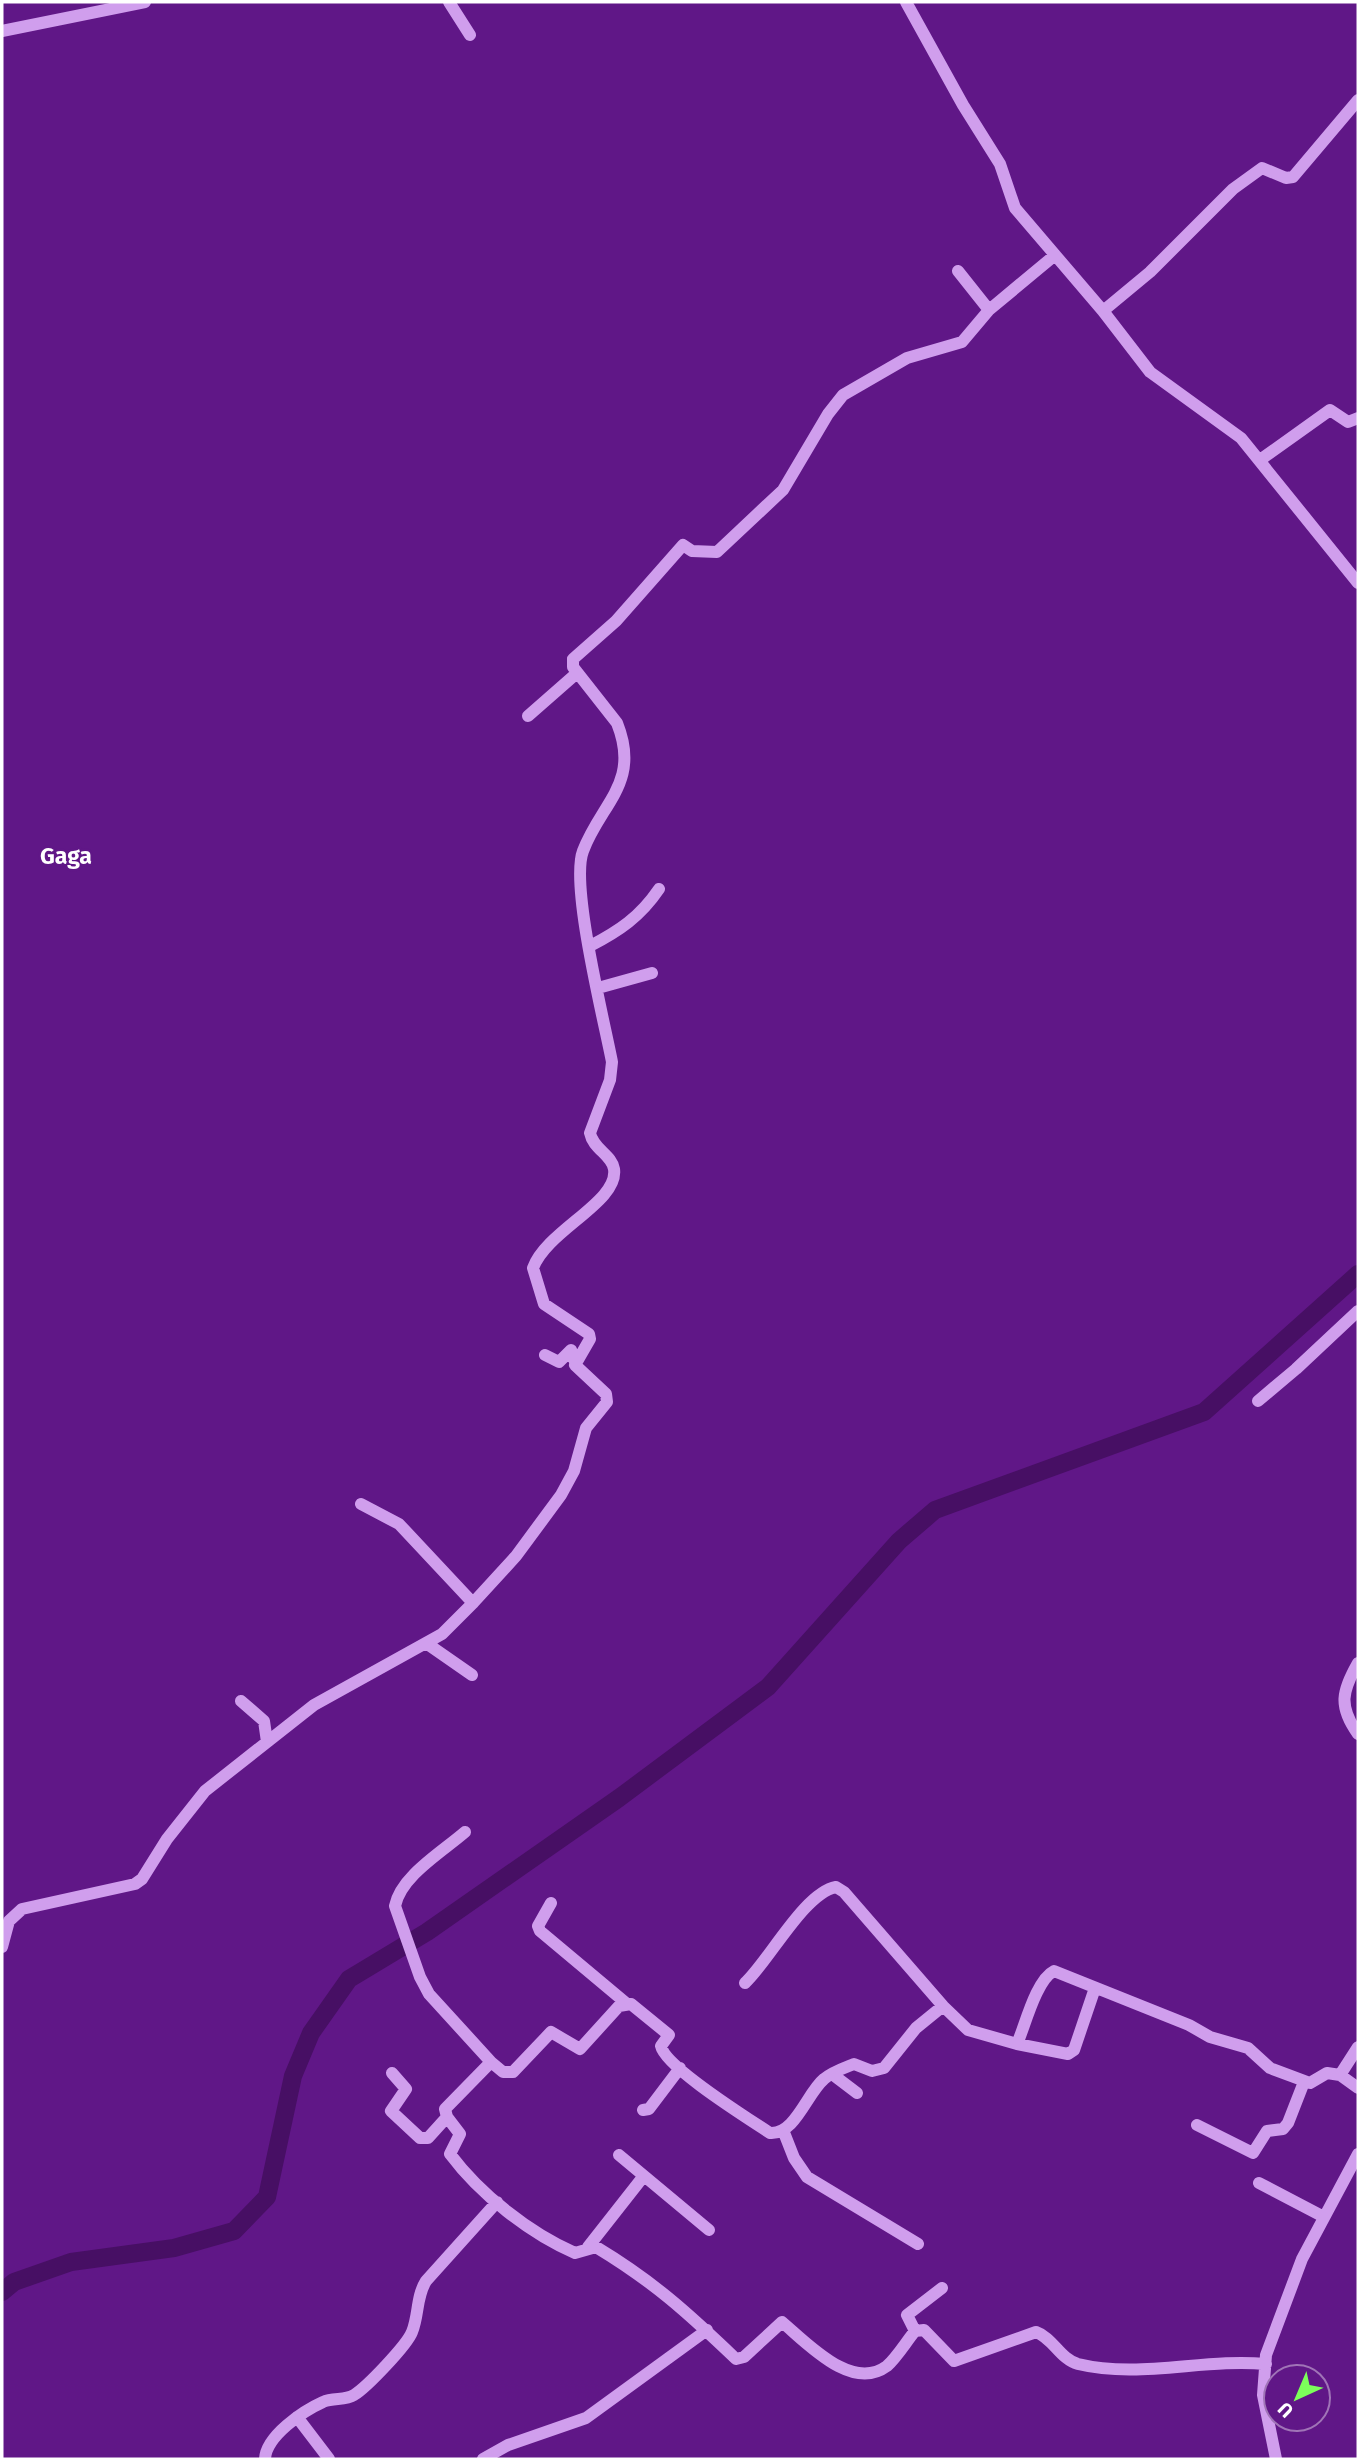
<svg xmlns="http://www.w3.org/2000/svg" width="1360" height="2461" font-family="'Fira Sans',sans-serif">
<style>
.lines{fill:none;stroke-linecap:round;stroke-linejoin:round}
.river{stroke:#470f64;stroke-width:18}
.minor{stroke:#d09eed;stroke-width:12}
.labels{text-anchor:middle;stroke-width:5;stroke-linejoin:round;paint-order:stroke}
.quarter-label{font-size:23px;font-weight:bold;fill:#fff;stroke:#601787}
</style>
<rect width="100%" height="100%" fill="#601787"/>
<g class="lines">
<!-- river -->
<path class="river" d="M2,2292L14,2282L71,2262L174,2248L234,2231L267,2197L293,2076L311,2033L349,1979L427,1932L619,1798L768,1687L899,1541L935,1510L1204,1412L1358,1274"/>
<!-- minor -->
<path class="minor" d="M449,2L470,35
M906,2L963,105L1000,164L1015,208L1103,311L1150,372L1241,438L1358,583
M2,31L145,2
M958,271L989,310
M1103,311L1150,272L1233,189L1262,168L1286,178L1293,177L1358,100
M1260,460L1330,410L1348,422L1358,418
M528,716L577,673
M590,946C619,931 640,917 659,889
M598,988L652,973
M545,1355L559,1362L571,1350L575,1362
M1258,1401L1296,1369L1358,1311
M361,1504L399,1524L473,1603
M426,1643L472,1675
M1358,1663C1342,1691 1338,1706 1358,1734
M241,1701L264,1721L267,1742
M465,1832C442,1852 401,1876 395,1906L420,1977L429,1994L491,2062L445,2109L447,2117L460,2134L450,2154C480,2194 529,2233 575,2253L596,2247C654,2282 688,2313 736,2359L744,2357L782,2322C808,2344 852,2392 887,2366C897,2357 906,2342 915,2331L924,2330L954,2361L1036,2332C1053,2338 1060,2359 1078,2364C1140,2379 1204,2358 1266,2364
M551,1903L538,1926L540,1931L626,2003
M2,1947L9,1921L22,1909L135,1884L142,1879L167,1839L205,1791L314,1705L442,1634L473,1603L516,1556L561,1495L574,1471L586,1428L607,1402L606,1394L575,1365L590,1339L589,1334L544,1304L533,1268C547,1230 619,1202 614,1169C612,1155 593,1149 590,1133L610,1080L612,1062C604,1020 570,885 583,851C601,803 641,783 617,723L573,667V659L616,621L683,545L692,551L717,552L783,490L828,414L843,395L907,358L962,342L989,310L1054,256
M745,1983C769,1961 804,1893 836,1887L844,1892L943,2006
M1017,2044L1068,2054L1074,2050L1095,1988
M1358,2047L1340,2075L1358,2088
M491,2062L503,2072H513L551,2032L580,2049L619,2006L631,2004L669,2035L661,2046C665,2067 749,2119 770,2133C795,2135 807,2093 824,2079C832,2072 844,2068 854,2064L872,2071L884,2068L916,2028L943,2006L968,2030L1017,2044C1025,2026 1036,1980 1054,1971L1189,2025L1210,2037L1248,2048L1270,2068L1310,2083L1327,2073L1340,2075
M392,2073L406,2089L391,2111L420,2138H428L447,2117
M832,2074L857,2093
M643,2110L649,2109L680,2068
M1197,2125L1253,2153L1267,2131L1283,2129L1288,2123L1304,2082
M783,2130L794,2158L807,2177L918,2244
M619,2155L709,2230
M1259,2183L1324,2217
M588,2247L643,2177
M915,2331L907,2315L942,2288
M297,2417L329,2459
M265,2459C266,2436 303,2411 323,2402C333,2397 345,2401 354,2395C367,2387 407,2345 412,2332C419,2315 416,2297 426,2281L497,2202
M483,2459L508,2445L586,2418L707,2330
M1276,2459L1263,2395L1266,2355L1302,2259L1358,2154"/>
</g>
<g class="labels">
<!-- quarter labels -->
<g class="quarter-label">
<text x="66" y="864">Gaga</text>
</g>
</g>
<!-- border -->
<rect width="1360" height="2461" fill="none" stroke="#ffffff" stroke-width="7"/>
<!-- north arrow -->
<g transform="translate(1297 2398) rotate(224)"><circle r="33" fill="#601787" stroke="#a074b7" stroke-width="2"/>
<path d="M0-5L12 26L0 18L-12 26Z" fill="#7cff5a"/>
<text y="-10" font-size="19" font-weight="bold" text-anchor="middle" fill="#ffffff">U</text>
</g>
</svg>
